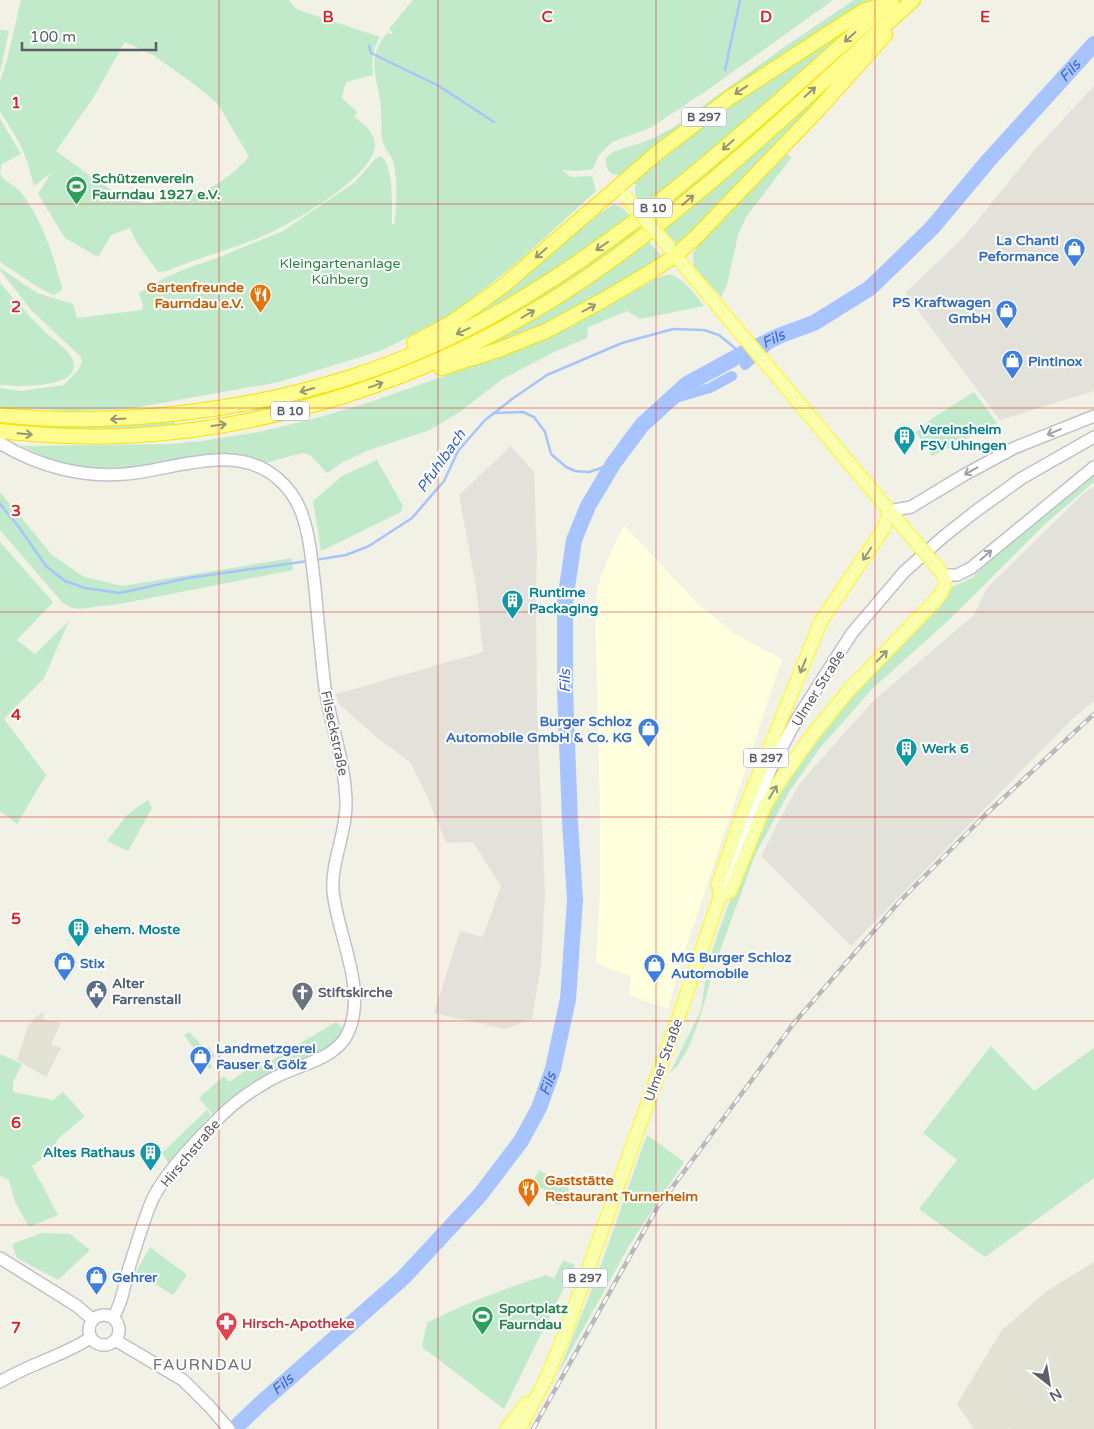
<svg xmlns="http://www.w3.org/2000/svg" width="1094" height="1429" font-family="'Varela Round',sans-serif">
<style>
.commercial{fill:#ffd}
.industrial{fill:#e2e2da}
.education{fill:#e1e1d4}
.green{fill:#c0eaca;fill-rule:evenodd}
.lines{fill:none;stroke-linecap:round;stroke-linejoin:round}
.stream{stroke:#a8c4ff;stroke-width:2.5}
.canal{stroke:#a8c4ff;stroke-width:10}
.river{stroke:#a8c4ff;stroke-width:16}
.secondary-casing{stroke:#c0c1ca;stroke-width:14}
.primary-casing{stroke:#fef752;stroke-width:15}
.highway-casing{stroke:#f7e400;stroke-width:16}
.secondary{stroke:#fff;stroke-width:11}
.primary{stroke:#f9ffad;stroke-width:12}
.highway{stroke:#fffd8f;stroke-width:14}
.rail-casing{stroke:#b9b9ba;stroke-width:4.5}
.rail{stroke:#fff;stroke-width:2.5;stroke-dasharray:8;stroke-linecap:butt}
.primary-bridge-casing{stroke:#fef752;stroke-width:15;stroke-linecap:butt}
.primary-bridge{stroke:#f9ffad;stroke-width:12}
.oneway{stroke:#969675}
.oneway2{stroke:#9e9fa4}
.oneway3{stroke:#949780}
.grid{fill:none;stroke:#d62828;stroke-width:1;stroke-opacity:0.55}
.labels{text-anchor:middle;stroke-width:4;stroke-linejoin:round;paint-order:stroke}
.shield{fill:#fff;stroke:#8e8f95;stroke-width:1}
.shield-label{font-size:12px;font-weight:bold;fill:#5d5f67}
.leisure-label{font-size:14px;font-weight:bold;fill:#27864d;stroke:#fff;text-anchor:start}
.shop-label{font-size:14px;font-weight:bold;fill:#366cbe;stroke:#fff;text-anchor:start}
.park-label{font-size:14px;fill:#2d8647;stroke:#fff}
.food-label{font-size:14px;font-weight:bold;fill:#c56008;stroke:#fff;text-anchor:end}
.culture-label{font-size:14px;font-weight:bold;fill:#0d838f;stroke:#fff;text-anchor:start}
.street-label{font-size:14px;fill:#5d5f67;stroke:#fff}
.service-label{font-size:14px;font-weight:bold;fill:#4e5e75;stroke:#fff;text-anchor:start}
.worship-label{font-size:14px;font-weight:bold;fill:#5b616d;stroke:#fff;text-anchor:start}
.health-label{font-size:14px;font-weight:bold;fill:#be3a42;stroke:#fff;text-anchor:start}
.water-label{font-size:15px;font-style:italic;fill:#3e62cf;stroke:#fff}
.quarter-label{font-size:16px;letter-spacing:1px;fill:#6e717a;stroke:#fff}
.grid-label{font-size:16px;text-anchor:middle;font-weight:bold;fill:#d62828;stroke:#fff;stroke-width:4;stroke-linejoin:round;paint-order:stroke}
</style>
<rect width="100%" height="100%" fill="#f1f1e6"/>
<!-- commercial -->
<path class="commercial" d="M624,525L697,603L735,634L782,659L679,969L668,1009L629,995L631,977L596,963L600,891V812L595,609L598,586L608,558Z"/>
<!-- industrial -->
<path class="industrial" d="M1094,86V391L1000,420L905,293L962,239L1039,145Z
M511,446L534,472L537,558L536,585L537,710L545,894L541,964L532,1019L505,1029L434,1013L460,931L483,937L501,886L473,842L446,843L428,798L410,762L375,736L338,703L336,694L483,652L476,587L459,495Z
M1094,486V701L1071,720L851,946L761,856L781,817L800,783L874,700L974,615L987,588L1084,493Z"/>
<!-- education -->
<path class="education" d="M44,1012L43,1019L61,1023L51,1044L61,1048L46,1077L17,1060L28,1026L37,1016Z
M1094,1262V1429H1011L1009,1427L1007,1429H974L957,1404L1002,1330L1047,1291Z"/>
<!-- green -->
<path class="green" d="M21,0H289L296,9L380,37C372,49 372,61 373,75L346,82L342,98L357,112L354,117C362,122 374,132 375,143C378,175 288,226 261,237C230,250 197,258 167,271L158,272L136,241L130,228L111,235L98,257L65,238L38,194L51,173L34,186L27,161L20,144L0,111V81L7,60ZM125,42L153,55L194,84L218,104L249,157C225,183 203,195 167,200C160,201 151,204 145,203C117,199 79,167 56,151L93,98Z
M413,0H833L709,89L650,128L612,142L599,155L593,169L577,171L562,170L571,177L592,176L596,191L519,261L454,313L383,350L279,382L128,409L73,411L0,407V388L21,391L64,385L78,370L82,363L81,357L31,310L0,270V268L37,293L73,304L77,318L142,310L143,305L139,293L164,278L188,268L222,256L283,231L355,182L375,159L381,156C394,167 392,208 392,224H394C397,207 398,175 392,158C390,154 386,150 384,145C380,135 382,121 381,110C379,79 364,61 387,33L394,34L389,29Z
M854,0H871L623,175C611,176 605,171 606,158L613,152L652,139L674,127L783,48Z
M899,0H907L729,158L656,220L652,216L802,88Z
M847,29L848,31L762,108L645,207C638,200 633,195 636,185L634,184L635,180L646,170L723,111L777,72Z
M0,30L9,31L0,72Z
M843,72L774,152L678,245L676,244L662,228Z
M0,119L21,154L2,164L0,174C7,184 17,186 23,195C43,223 53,254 62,288L61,291L54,295L41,289L0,262Z
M787,154L791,158L746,217L738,235L727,285L721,297L694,267L693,253L702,241Z
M613,205C622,206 626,211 631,218L555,271L459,327L458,325L484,307L599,214Z
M639,227L642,231L591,269L505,322L418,364L322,397L255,414L254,408L375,375L599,256Z
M648,241L662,257L584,304L531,330L480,350L479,348L513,331L553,307Z
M670,274C685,280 694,293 704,306L640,319L627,311L588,327L587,338L556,351L504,378L458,413L430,430L369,450L343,462L327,473L310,455L302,453L266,463L246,456L229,455L126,469L94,470L46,458L22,446L171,444L202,441L259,432L317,418L370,402L507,354L556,333L599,311L657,278Z
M0,283C15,300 31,318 47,334C55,341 68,349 72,359C86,389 15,387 0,385Z
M974,392L997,423L932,456L916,432L931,419Z
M174,421L176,426L116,430H46V425H116Z
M377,460L403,506L401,512L321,551L313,501L342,476Z
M1094,473V482L1044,525L950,619L873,688L820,748L789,792L755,855L717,959L712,961L710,958C729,901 753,833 785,783C829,714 890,659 945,599L952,587L972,578L993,557Z
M0,492L52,555L84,577L122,586L292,558L293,570L114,605C107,606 100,605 93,607C81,609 73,611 62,602L0,530Z
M0,542L53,602L17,640L35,654L69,621L44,678L4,719L46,775L17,824L0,811Z
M148,800L152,808L128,851L107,841L127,815Z
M706,975L711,978C705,1002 690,1059 670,1073L701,1010Z
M336,1022L348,1034L339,1047L287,1071L217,1120L199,1098L224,1076L229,1082L252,1066L255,1070Z
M189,1032L205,1049L209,1047L215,1056L208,1060L212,1067L209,1069L184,1035Z
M991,1046L1034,1091L1094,1048V1178L985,1257L919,1209L957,1160L923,1133Z
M0,1054L22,1064L13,1082V1092L53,1100L63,1092L85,1116L60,1137L47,1155L32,1166L58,1215L29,1227L15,1202L9,1180L0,1176Z
M207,1110L211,1115L187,1142L170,1165L162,1153Z
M647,1135L684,1162L630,1244L557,1376L596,1279Z
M539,1170L558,1181L560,1178C568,1184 570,1190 568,1200C552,1211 556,1200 547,1192C544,1188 536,1186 532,1184Z
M42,1233L70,1234L90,1250L58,1280L17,1258L12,1244Z
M150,1247L187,1275L173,1295L136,1272Z
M563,1260L575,1265L504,1409L422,1347L427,1323C465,1303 505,1289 546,1275L554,1279Z"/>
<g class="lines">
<!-- stream -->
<path class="stream" d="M369,46L371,53L439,86L494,122
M725,70L740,0
M495,413L523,412L534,417L545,432L551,454L566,467L575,471L589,472L613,464
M0,504L18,526L46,566L65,581L85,588L120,593L188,578L308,561
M315,560L346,555L369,546L412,518L444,481L458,451L485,420L512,399L547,375L622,343L673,329L704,330L719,335L742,354"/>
<!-- canal -->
<path class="canal" d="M745,365L779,336
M669,400L710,388L732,376"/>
<!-- river -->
<path class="river" id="s1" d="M234,1429L260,1404L403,1278L480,1195L521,1141L539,1108L553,1069L568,999L575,900L570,822L565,689V601L574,540L588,506L613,464L642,425L687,384L742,354L781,335L814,323L870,288L932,228L988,161L1094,44"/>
<defs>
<path id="secondary" d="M0,443C37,466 83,478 126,474C174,470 235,442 277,478C288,487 297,500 302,514C310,537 312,563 315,588C318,621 321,655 325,688C331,727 346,764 346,805C346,834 331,862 333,891C337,934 368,990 348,1033C335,1061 295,1065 270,1080C250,1091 231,1105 215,1122C194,1143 161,1177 150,1205C142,1226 135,1249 128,1271C124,1287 122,1303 113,1318
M889,511L911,507L964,475L1014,448L1094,416
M943,575H957L971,568L1094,467
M720,896L754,806L773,764L797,719L852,633L904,572L943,537L976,511L1022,478L1094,437
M0,1258L77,1306L93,1320
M89 1330a15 15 0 1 1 30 0a15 15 0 1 1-30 0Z
M115,1340L183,1380L210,1407L229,1429
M0,1382C29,1364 63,1356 90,1338"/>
<path id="primary" d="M669,248L908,533
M720,896L730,891L764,807L775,788L810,738L848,691L936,600C946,587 949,581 937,567
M506,1429L527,1403
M519,1429L546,1379L567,1328L681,1010L720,896L718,884L743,813L821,621L884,528L889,511"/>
<path id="highway" d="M414,343L451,323L503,286L657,153L728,99L863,11L883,5
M441,368L498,350L546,331L605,299L657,268L676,255L695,238L817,111L885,35
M0,415C63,422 126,420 189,412C292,400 395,369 486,319C594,260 688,181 781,99C818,66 855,33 892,0
M0,431C215,457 436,387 610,261C718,183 814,89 913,0"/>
</defs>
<!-- secondary casing -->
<use href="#secondary" class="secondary-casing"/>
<!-- primary casing -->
<use href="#primary" class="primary-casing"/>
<!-- highway casing -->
<use href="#highway" class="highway-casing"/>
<!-- secondary -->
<use href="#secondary" class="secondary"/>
<!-- primary -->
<use href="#primary" class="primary"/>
<!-- highway -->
<use href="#highway" class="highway"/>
<defs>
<path id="rail" d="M533,1429L657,1208L794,1023L899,902L984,816L1094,714"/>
</defs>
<!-- rail casing -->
<use href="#rail" class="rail-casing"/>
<!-- rail -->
<use href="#rail" class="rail"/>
<defs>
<path id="primary-bridge" d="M626,197L668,246
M908,533L937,567"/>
</defs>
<!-- primary-bridge casing -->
<use href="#primary-bridge" class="primary-bridge-casing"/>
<!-- primary-bridge -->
<use href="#primary-bridge" class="primary-bridge"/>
</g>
<!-- one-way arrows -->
<defs><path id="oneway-shaft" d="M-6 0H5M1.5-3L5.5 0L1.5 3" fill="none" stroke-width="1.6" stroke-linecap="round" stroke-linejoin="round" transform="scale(1.25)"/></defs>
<g class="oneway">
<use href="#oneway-shaft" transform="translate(850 37) rotate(138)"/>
<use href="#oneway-shaft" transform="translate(741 90) rotate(147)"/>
<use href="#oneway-shaft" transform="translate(810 92) rotate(-42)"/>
<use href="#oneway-shaft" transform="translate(728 145) rotate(139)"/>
<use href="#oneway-shaft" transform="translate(688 200) rotate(-41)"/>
<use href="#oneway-shaft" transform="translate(602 246) rotate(145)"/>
<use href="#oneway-shaft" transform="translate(541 253) rotate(139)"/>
<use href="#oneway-shaft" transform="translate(589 308) rotate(-28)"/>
<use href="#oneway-shaft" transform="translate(528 314) rotate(-30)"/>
<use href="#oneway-shaft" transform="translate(463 331) rotate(155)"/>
<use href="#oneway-shaft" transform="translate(376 385) rotate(-20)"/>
<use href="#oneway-shaft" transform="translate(307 390) rotate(164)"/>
<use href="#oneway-shaft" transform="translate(118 419) rotate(177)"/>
<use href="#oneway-shaft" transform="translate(219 425) rotate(-8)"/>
<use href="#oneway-shaft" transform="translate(25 434) rotate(5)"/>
</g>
<g class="oneway2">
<use href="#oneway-shaft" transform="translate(1054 432) rotate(158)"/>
<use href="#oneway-shaft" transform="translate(971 471) rotate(151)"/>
<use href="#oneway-shaft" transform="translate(986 555) rotate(-41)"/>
</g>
<g class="oneway3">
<use href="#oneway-shaft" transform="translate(867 554) rotate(123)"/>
<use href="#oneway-shaft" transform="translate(882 656) rotate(-46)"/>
<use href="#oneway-shaft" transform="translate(803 666) rotate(112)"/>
<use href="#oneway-shaft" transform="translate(773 792) rotate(-59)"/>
</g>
<!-- grid -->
<path class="grid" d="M219,0V1429M438,0V1429M656,0V1429M875,0V1429M0,204H1094M0,408H1094M0,612H1094M0,817H1094M0,1021H1094M0,1225H1094"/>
<!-- icons -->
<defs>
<symbol id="stadium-pin" viewBox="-11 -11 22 30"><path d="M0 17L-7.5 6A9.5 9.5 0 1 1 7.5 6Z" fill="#2e9e5b" stroke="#fff"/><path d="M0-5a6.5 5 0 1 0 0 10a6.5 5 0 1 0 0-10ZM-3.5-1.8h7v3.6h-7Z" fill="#fff"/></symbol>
<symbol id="shop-pin" viewBox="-11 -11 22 30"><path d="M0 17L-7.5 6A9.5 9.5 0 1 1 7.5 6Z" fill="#3f7fe0" stroke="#fff"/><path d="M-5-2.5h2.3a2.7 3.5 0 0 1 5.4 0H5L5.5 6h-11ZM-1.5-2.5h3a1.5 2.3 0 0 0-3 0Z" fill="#fff"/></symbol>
<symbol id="restaurant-pin" viewBox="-11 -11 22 30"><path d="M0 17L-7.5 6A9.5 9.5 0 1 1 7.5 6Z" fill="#e8710a" stroke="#fff"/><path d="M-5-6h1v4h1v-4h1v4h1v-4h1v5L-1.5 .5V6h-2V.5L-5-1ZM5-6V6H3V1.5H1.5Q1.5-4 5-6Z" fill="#fff"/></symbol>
<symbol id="building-pin" viewBox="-11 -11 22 30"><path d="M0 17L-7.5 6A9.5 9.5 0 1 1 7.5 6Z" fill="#0f9aa8" stroke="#fff"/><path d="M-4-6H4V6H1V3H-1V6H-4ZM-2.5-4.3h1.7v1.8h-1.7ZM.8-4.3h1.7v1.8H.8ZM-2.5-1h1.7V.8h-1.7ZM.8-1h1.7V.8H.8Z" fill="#fff"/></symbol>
<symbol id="civic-pin" viewBox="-11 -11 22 30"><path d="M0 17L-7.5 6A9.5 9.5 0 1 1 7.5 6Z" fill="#5c6f8a" stroke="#fff"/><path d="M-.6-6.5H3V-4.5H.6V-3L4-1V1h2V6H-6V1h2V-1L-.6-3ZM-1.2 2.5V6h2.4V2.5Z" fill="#fff"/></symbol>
<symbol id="church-pin" viewBox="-11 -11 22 30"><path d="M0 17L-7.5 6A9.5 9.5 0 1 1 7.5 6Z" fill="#6b7280" stroke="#fff"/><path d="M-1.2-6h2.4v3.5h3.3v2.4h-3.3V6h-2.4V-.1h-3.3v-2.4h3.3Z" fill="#fff"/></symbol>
<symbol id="pharmacy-pin" viewBox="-11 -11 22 30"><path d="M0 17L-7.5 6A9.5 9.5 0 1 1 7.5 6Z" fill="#e0444e" stroke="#fff"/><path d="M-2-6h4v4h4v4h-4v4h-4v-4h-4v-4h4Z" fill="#fff"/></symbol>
</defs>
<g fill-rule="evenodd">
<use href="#stadium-pin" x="64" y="174" width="25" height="34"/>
<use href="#shop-pin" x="1062" y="236" width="25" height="34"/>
<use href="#restaurant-pin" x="248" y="282" width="25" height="34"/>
<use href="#shop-pin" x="994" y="298" width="25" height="34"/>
<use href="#shop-pin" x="1000" y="348" width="25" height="34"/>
<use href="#building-pin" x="892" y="424" width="25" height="34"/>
<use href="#building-pin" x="500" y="588" width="25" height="34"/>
<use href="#shop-pin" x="636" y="716" width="25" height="34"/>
<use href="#building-pin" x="894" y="736" width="25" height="34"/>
<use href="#building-pin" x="66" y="916" width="25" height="34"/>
<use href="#shop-pin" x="52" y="950" width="25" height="34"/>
<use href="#shop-pin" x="642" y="952" width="25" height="34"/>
<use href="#civic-pin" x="84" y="978" width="25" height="34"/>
<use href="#church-pin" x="290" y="980" width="25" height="34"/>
<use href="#shop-pin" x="188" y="1044" width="25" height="34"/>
<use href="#building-pin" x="138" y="1140" width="25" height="34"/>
<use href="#restaurant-pin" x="516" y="1176" width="25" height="34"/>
<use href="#shop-pin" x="84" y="1264" width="25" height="34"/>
<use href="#stadium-pin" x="470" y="1304" width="25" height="34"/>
<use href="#pharmacy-pin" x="214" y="1310" width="25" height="34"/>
</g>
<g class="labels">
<!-- shield labels -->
<g class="shield">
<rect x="681.5" y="107.5" width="45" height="19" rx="4"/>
<rect x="634" y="198.5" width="38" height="19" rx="4"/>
<rect x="271" y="401.5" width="38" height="19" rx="4"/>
<rect x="743.5" y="748.5" width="45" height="19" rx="4"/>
<rect x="562.5" y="1268.5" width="45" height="19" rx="4"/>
</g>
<g class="shield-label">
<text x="704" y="121">B 297</text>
<text x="653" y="212">B 10</text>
<text x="290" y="415">B 10</text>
<text x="766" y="762">B 297</text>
<text x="585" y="1282">B 297</text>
</g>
<!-- leisure labels -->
<g class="leisure-label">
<text x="92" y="183">Schützenverein<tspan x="92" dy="16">Faurndau 1927 e.V.</tspan></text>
<text x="499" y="1313">Sportplatz<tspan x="499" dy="16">Faurndau</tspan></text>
</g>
<!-- shop labels -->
<g class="shop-label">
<text x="1059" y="245" text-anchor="end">La Chanti<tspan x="1059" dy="16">Peformance</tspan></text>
<text x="991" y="307" text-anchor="end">PS Kraftwagen<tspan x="991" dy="16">GmbH</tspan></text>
<text x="1028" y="366">Pintinox</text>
<text x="632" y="726" text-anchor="end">Burger Schloz<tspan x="632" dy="16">Automobile GmbH &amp; Co. KG</tspan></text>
<text x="671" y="962">MG Burger Schloz<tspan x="671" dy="16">Automobile</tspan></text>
<text x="80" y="968">Stix</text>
<text x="216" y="1053">Landmetzgerei<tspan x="216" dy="16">Fauser &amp; Gölz</tspan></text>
<text x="112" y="1282">Gehrer</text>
</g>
<!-- park labels -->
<g class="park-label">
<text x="340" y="268">Kleingartenanlage<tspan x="340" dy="16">Kühberg</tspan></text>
</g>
<!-- food labels -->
<g class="food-label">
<text x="244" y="292">Gartenfreunde<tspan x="244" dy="16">Faurndau e.V.</tspan></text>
<text x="545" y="1185" text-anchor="start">Gaststätte<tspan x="545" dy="16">Restaurant Turnerheim</tspan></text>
</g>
<!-- culture labels -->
<g class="culture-label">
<text x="920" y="434">Vereinsheim<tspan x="920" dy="16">FSV Uhingen</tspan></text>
<text x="529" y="597">Runtime<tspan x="529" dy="16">Packaging</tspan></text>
<text x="922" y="753">Werk 6</text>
<text x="94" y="934">ehem. Moste</text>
<text x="135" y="1157" text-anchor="end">Altes Rathaus</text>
</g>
<!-- street labels -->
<g class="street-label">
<text transform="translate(818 688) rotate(-58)" y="5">Ulmer Straße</text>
<text transform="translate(335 733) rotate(78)" y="5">Filseckstraße</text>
<text transform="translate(663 1060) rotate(-70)" y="5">Ulmer Straße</text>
<text transform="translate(190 1153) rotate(-50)" y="5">Hirschstraße</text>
</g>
<!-- service labels -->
<g class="service-label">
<text x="112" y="988">Alter<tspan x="112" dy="16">Farrenstall</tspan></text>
</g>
<!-- worship labels -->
<g class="worship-label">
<text x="318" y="997">Stiftskirche</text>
</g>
<!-- health labels -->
<g class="health-label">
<text x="242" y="1328">Hirsch-Apotheke</text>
</g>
<!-- water labels -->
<g class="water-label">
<text dy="5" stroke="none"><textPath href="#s1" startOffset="1716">Fils</textPath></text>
<text dy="5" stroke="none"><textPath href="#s1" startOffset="1311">Fils</textPath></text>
<text transform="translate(441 461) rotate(-55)" y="5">Pfuhlbach</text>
<text transform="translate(565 681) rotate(-91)" y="5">Fils</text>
<text dy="5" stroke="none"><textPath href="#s1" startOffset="471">Fils</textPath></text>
<text dy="5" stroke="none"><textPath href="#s1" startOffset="66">Fils</textPath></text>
</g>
<!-- quarter labels -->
<g class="quarter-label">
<text x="203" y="1370">FAURNDAU</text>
</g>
</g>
<g class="grid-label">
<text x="328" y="22">B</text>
<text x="547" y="22">C</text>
<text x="766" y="22">D</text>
<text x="985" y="22">E</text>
<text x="16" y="108">1</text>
<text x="16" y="312">2</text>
<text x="16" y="516">3</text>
<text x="16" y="720">4</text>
<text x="16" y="924">5</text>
<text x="16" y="1128">6</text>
<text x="16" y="1333">7</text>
</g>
<!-- north arrow -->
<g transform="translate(1049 1384) rotate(149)" stroke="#ffffff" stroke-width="4" paint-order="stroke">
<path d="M0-4L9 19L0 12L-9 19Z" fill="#5d5f67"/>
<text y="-8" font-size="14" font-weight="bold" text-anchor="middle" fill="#5d5f67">N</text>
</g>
<!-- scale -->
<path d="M22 42v8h134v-8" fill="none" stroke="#5d5f67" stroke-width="2.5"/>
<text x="30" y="42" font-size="15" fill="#5d5f67" stroke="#ffffff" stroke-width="4" paint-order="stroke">100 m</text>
</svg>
